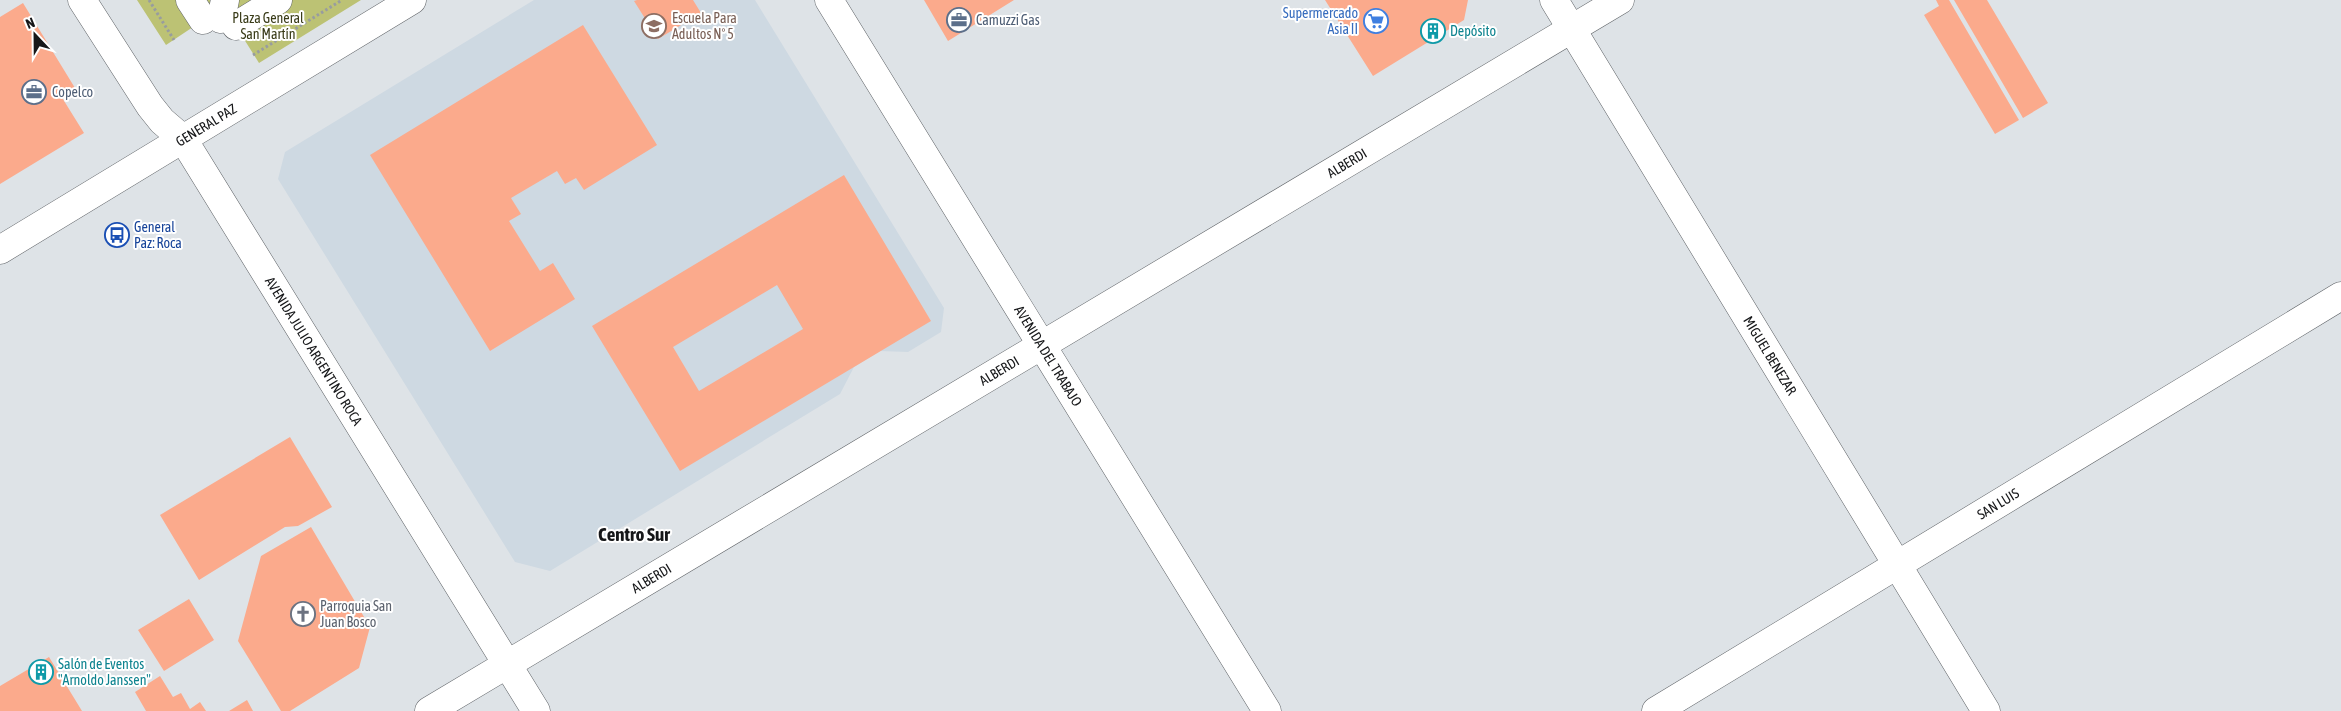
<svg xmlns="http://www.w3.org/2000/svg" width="2341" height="711" font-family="'Asap Condensed',sans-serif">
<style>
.built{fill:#ced9e2}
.park{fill:#bcc274}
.building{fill:#fbaa8c;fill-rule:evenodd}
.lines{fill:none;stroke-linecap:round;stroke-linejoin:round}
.minor-casing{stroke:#5f6367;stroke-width:29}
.path{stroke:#989c9f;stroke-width:3;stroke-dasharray:2.5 2.5;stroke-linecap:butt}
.minor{stroke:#fff;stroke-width:28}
.labels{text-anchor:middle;stroke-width:4;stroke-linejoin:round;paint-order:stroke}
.shop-label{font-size:14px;fill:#366cbe;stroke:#fff;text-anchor:end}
.park-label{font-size:14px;fill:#393b18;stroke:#fff}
.education-label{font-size:14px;fill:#785e54;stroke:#fff;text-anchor:start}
.service-label{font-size:14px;fill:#4e5e75;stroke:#fff;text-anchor:start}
.culture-label{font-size:14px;fill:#0d838f;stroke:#fff;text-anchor:start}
.street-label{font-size:14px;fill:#161719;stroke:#fff}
.transit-label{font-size:14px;fill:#164399;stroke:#fff;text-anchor:start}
.worship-label{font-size:14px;fill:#5b616d;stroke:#fff;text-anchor:start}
.district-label{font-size:19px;font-weight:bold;fill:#161719;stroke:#fff}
</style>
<rect width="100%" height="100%" fill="#dee3e7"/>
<!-- built -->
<path class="built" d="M534,0H755L944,308L941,332L908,352L880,351L854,367L840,394L550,571L515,562L278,179L285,152Z"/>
<!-- park -->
<path class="park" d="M137,0H361L259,63L232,20L208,17L166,45Z"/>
<!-- building -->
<path class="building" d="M637,0H693L701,13L658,39L634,1Z
M924,0H1014L948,41Z
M1325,0H1468L1464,20L1373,76Z
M1936,0H1949L2019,120L1995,134L1924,15L1939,6Z
M1954,0H1987L2048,103L2023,118Z
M23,3L75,88L61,96L84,133L0,184V17Z
M583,25L657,145L584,190L576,178L565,184L557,171L511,198L521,214L509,221L540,271L553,263L575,299L490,351L370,155Z
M844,175L931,321L680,471L592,326ZM777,285L803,329L699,391L673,347Z
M290,437L332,507L298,526L285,527L199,580L160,515Z
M311,527L370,627L359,668L290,711H281L238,641L261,556Z
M189,599L214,640L164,671L138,630Z
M49,657L82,711H0V686Z
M160,676L173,697L181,693L190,709L200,702L206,711H146L135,692Z
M247,700L253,711H229Z"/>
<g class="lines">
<defs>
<g id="minor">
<path id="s1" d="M82,0L150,106L162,121L183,139L536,711"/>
<path d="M190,0L203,20"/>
<path id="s2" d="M829,0L1267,711"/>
<path id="s3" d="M1554,0L1986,711"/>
<path d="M221,19L225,0"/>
<path d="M236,26L278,0"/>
<path id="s4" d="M0,250L412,0"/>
<path id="s5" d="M429,711L1620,0"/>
<path id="s6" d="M1656,711L2341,296"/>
</g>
</defs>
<!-- minor casing -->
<use href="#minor" class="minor-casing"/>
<!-- path -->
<path class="path" d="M149,0L174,40
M253,55L342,0"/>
<!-- minor -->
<use href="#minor" class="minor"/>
</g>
<!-- icons -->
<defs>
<symbol id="office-ring" viewBox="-11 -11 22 22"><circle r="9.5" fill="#fff" stroke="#5c6f8a" stroke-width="1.5"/><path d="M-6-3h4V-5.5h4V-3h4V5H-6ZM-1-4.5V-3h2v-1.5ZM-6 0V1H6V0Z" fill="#5c6f8a"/></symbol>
<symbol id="supermarket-ring" viewBox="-11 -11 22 22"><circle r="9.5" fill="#fff" stroke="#3f7fe0" stroke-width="1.5"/><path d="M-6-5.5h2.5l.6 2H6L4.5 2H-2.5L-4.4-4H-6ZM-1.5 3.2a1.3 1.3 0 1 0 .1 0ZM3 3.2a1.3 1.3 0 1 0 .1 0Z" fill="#3f7fe0"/></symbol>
<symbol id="school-ring" viewBox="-11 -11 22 22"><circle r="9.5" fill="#fff" stroke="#8d6e63" stroke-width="1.5"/><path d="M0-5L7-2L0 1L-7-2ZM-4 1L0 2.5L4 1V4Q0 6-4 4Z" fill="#8d6e63"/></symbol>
<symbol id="building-ring" viewBox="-11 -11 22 22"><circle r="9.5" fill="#fff" stroke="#0f9aa8" stroke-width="1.5"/><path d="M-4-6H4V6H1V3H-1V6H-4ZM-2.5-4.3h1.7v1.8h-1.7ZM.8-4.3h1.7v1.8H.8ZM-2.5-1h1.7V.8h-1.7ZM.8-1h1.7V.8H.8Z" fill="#0f9aa8"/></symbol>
<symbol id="bus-ring" viewBox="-11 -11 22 22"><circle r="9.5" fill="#fff" stroke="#1a4fb4" stroke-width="1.5"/><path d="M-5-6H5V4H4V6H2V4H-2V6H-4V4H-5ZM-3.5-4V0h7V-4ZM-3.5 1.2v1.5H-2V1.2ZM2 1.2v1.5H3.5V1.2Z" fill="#1a4fb4"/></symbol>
<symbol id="church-ring" viewBox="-11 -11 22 22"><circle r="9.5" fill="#fff" stroke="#6b7280" stroke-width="1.5"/><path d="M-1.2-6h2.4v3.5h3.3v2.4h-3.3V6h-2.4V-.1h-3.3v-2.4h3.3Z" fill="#6b7280"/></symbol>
</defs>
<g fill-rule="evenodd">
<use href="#office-ring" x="945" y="6" width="28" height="28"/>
<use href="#supermarket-ring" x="1362" y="7" width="28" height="28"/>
<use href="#school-ring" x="640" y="12" width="28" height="28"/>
<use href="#building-ring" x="1419" y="17" width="28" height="28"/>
<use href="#office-ring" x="20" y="78" width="28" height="28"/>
<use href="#bus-ring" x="103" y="221" width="28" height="28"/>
<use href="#church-ring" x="289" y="600" width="28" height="28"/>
<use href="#building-ring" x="27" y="658" width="28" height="28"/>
</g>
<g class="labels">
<!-- shop labels -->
<g class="shop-label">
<text x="1358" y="18">Supermercado<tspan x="1358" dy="16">Asia II</tspan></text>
</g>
<!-- park labels -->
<g class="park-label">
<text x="268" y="23">Plaza General<tspan x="268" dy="16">San Martín</tspan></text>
</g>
<!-- education labels -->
<g class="education-label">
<text x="672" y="23">Escuela Para<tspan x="672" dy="16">Adultos N° 5</tspan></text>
</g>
<!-- service labels -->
<g class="service-label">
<text x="976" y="25">Camuzzi Gas</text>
<text x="52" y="97">Copelco</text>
</g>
<!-- culture labels -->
<g class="culture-label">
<text x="1450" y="36">Depósito</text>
<text x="58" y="669">Salón de Eventos<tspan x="58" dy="16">"Arnoldo Janssen"</tspan></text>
</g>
<!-- street labels -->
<g class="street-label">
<text dy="5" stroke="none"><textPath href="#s4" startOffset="241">GENERAL PAZ</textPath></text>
<text dy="5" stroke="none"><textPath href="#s5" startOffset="1069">ALBERDI</textPath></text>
<text dy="5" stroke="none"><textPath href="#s1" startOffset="422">AVENIDA JULIO ARGENTINO ROCA</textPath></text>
<text dy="5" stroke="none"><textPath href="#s2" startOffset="418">AVENIDA DEL TRABAJO</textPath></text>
<text dy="5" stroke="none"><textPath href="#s3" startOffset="416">MIGUEL BENEZAR</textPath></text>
<text dy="5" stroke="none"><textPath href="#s5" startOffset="664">ALBERDI</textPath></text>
<text dy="5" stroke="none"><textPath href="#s6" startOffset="400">SAN LUIS</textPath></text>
<text dy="5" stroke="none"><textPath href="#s5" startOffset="259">ALBERDI</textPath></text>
</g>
<!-- transit labels -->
<g class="transit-label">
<text x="134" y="232">General<tspan x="134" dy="16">Paz: Roca</tspan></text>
</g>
<!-- worship labels -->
<g class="worship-label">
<text x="320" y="611">Parroquia San<tspan x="320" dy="16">Juan Bosco</tspan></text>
</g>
<!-- district labels -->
<g class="district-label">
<text x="634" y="541">Centro Sur</text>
</g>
</g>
<!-- north arrow -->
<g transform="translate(35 35) rotate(338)" stroke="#ffffff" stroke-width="4" paint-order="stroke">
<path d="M0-4L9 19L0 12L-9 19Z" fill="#161719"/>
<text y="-8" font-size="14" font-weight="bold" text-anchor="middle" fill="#161719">N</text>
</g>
</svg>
